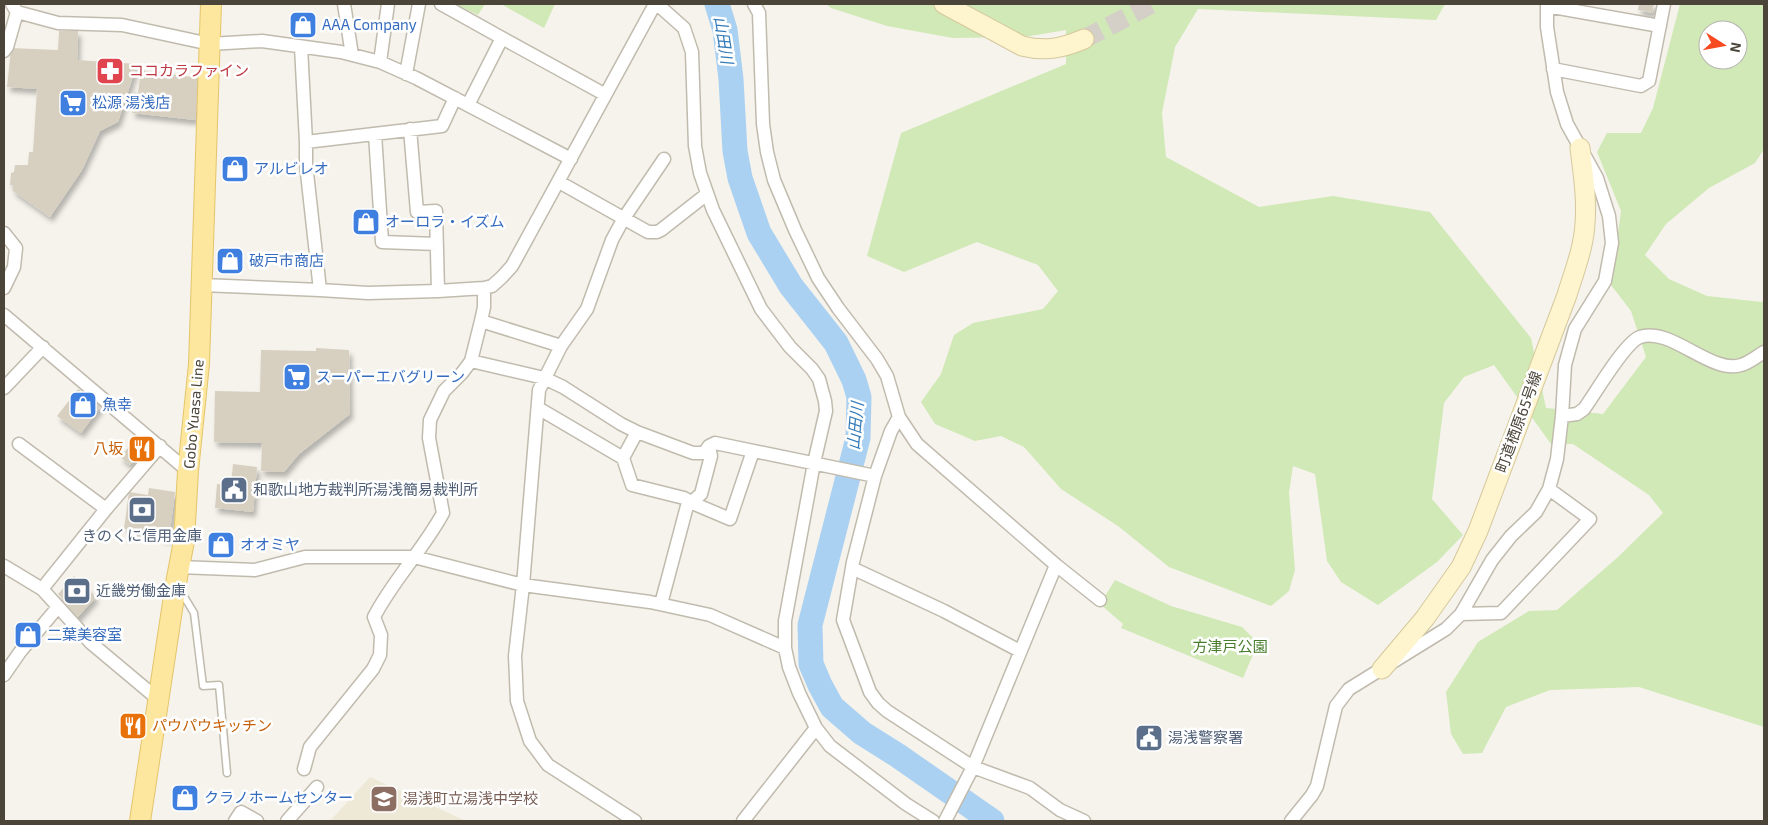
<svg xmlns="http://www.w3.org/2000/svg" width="1768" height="825" font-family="'Exo 2','Noto Sans JP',sans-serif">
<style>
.education{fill:#eee9d6}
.green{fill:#d0e9b6;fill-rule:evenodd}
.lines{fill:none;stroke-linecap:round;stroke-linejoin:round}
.river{stroke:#aad1f1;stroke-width:25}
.building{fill:#d7d0c1;filter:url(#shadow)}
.secondary-tunnel{stroke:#d4d0c8;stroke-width:19;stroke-dasharray:19 9;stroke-linecap:butt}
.lane-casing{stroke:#c1bbae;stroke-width:9}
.street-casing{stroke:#c1bbae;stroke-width:15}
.secondary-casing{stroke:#d5c89c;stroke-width:21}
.primary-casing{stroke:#e4c56c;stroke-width:22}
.lane{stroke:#fff;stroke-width:6}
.street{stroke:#fff;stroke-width:12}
.secondary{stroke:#fef4cd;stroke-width:19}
.primary{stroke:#fde69d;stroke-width:20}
.labels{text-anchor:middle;stroke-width:5;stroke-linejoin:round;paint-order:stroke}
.shop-label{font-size:15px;fill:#366cbe;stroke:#fff;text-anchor:start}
.health-label{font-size:15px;fill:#be3a42;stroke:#fff;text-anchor:start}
.street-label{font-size:15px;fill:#4a4439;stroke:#fff}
.food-label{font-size:15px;fill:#c56008;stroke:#fff;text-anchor:end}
.service-label{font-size:15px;fill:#4e5e75;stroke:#fff;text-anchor:start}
.park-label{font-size:15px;fill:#477d2b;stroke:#fff}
.education-label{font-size:15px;fill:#785e54;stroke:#fff;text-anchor:start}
.water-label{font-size:16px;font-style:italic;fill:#3179b7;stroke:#fff}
</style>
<defs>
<filter id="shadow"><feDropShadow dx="3" dy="5" stdDeviation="2.5" flood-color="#0004"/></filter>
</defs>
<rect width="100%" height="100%" fill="#f6f3ec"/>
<!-- education -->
<path class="education" d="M370,777L466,821H330Z"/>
<!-- green -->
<path class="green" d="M455,4H485L478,15Z
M501,4H555L544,28Z
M826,4H1445L1436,20L1198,9L1175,47L1162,113L1166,157L1259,207L1333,196L1430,212L1531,338L1546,408L1603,414L1646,357L1631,311L1611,285L1621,211L1597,152L1607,133H1641L1653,108L1680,4H1764V149L1755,163L1709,188L1666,224L1645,255L1669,279L1707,296L1762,302L1764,299V727L1639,687L1550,690L1506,707L1482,753L1463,754L1451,734L1446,692L1478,642L1529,611L1557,610L1618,557L1663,513L1649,495L1573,444H1551L1494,365L1464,377L1444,403L1432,499L1463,535L1437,562L1378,605L1341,582L1327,561L1315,474L1293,466L1289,493L1295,570L1289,591L1271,606L1169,567L1118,526L1061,489L1024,447L1001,436L975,441L935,424L921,402L941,374L954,335L973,323L1043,309L1058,291L1038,265L977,242L904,272L867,256L901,133L1066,64V30L1024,37L953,38L887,26L831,8ZM1708,30H1738V60H1708Z
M1115,580L1171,606L1242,627L1258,643L1243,678L1121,628L1123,624L1100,604Z"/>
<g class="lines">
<!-- river -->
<path class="river" d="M717,4L725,30L731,79L735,151L740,178L759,233L791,286L836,343L854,380L859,397L858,438L810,625L811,664L820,685L832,707L862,733L897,755L992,821"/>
</g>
<!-- building -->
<path class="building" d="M1639,4H1654L1652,13L1638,10Z
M59,31H78L77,60L137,64L118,122L100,131L82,170L50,217L13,191V185H10L11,173L14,172L15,165H28L29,152H33L37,89L7,87L11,48L58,50Z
M141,70L200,78L195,120L132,113L134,92L138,93Z
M316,348L349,350L350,414L299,454L284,472L261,471L262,443L214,442L215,391L260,392L261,350L316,351Z
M78,389L101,406L81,433L57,416Z
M136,439L150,451L141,462L136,458L130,465L120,457Z
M233,464L257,467L253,512L215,508L217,484L231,485Z
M149,488L175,492L169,539L161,538V534L124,529L129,492L148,495Z
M74,576L96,597L75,620L58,604L63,599L58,594Z"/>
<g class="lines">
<!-- secondary-tunnel -->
<path class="secondary-tunnel" d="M1084,39L1152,4"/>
<defs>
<path id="lane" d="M180,590L194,613L203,686L219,685L227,773"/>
<path id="street" d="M344,4L352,55
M441,4L502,38
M657,4L684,28L692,52L695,146L700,173L713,210L761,309L790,347L812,369L819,379L825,401L826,411L814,463L785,621V648L789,667L799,693L816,728L830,746L906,804L933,821
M754,4L759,13L763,124L767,152L774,180L795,230L818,278L838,308L877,359L887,376L899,417L917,444L1056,565L973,767L945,821
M1547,6L1660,26
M17,12L58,23L122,25L210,44L262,41L341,52L380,62L416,78L571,159
M301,47L306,142V164L320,290
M4,51L7,47L17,12L12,4
M380,62L388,4
M1553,69L1641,86L1649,81L1664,4
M406,74L419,4
M468,105L502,38L604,94
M410,129L417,212L436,211L438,291
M375,134L382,242L437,244
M306,142L442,126L455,98
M559,182L648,232H657L661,230L707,194
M4,233L16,248L14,267L4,288
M202,285L320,290L368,293L438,291L484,288L492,286L502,277L512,266L655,4
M4,315L188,471
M481,321L561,346
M471,361L544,378L563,387L621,424L637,432L693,453H704L709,446L715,443L875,476
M4,388L43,347
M538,408L623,458L632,485L684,498L697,505L730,519L753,451
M1562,416L1577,414L1584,409C1595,394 1625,342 1640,337C1670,326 1712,375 1741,365C1749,363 1757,356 1764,352
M899,417L891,431L875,476L853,562L843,620L870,692L878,703L887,711L973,767L1030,788L1060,810L1084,821
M19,444L106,509
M623,458L637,432
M1056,565L1100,600
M4,566L42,589L91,643L159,700
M179,567L255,570L305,557H414L523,585L650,602L710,615L785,648
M852,568L944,611L1020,651
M42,589L106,509L160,446
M661,604L687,506L701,494L711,456L709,446
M1461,614L1501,613L1590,519L1549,489
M4,675L20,652L58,607
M304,769L310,747L373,669L380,655L381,635L374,617C393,580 423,550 443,513L429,438L430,420L444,391L462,373L471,361L481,321L484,307V288
M235,821L241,812L257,821
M287,821L317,787
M635,821L548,765L530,741L517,701L515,656L523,585L539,390L561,346L587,309L612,240L624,218L664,159
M743,821L816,728
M1291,821L1312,795L1317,786L1336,706L1349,689L1446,629L1461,614L1492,560L1511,536L1536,512L1549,489L1557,459L1562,416L1565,365L1575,329L1605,281L1612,243L1609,216L1597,178L1567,124L1557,92L1547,27V4"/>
<path id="secondary" d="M944,4L1022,46C1046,52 1063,48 1084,39
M1382,669L1425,618L1461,567L1478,531L1567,295C1574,272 1584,247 1585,223C1587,198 1583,173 1580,148"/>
<path id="primary" d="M140,821L176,583L184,541L188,471L199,364L211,4"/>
</defs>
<!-- lane casing -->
<use href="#lane" class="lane-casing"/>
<!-- street casing -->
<use href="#street" class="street-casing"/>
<!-- secondary casing -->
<use href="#secondary" class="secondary-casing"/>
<!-- primary casing -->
<use href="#primary" class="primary-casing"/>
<!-- lane -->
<use href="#lane" class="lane"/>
<!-- street -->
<use href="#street" class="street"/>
<!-- secondary -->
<use href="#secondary" class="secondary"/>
<!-- primary -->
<use href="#primary" class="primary"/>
</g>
<!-- icons -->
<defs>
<symbol id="shop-square" viewBox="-11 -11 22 22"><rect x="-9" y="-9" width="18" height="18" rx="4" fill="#3f7fe0" stroke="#fff"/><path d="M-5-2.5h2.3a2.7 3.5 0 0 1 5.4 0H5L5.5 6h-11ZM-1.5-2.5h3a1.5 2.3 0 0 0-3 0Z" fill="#fff"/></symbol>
<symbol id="pharmacy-square" viewBox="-11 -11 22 22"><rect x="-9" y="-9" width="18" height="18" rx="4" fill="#e0444e" stroke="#fff"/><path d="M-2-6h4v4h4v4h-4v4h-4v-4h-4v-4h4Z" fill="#fff"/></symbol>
<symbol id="supermarket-square" viewBox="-11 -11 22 22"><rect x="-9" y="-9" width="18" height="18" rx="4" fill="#3f7fe0" stroke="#fff"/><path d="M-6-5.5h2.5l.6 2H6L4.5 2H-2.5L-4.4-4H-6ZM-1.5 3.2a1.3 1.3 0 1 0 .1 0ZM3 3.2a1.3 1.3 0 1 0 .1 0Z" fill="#fff"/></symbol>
<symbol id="restaurant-square" viewBox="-11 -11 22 22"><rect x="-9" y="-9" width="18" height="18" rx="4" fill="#e8710a" stroke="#fff"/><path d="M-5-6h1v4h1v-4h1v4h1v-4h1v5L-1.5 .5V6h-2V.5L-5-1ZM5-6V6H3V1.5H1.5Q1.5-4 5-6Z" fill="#fff"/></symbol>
<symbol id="civic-square" viewBox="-11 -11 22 22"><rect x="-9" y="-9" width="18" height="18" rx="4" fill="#5c6f8a" stroke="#fff"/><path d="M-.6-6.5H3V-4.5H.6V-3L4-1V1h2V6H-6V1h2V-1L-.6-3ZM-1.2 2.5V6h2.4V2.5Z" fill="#fff"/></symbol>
<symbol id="bank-square" viewBox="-11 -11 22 22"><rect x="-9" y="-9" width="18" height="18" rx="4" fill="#5c6f8a" stroke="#fff"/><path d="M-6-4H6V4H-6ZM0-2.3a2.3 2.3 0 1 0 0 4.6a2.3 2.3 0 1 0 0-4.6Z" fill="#fff"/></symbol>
<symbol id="school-square" viewBox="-11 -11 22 22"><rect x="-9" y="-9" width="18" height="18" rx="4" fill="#8d6e63" stroke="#fff"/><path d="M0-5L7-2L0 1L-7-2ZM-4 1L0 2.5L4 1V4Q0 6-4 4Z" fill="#fff"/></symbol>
</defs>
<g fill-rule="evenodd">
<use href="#shop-square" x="287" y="9" width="32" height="32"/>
<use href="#pharmacy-square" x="94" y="55" width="32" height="32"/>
<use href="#supermarket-square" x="57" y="87" width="32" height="32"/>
<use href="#shop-square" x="219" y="153" width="32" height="32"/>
<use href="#shop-square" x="350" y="206" width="32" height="32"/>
<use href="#shop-square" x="214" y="245" width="32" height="32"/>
<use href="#supermarket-square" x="281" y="361" width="32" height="32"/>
<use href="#shop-square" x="67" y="389" width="32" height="32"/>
<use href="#restaurant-square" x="126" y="433" width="32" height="32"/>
<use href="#civic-square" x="218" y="474" width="32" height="32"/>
<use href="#bank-square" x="126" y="494" width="32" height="32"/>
<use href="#shop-square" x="205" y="529" width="32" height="32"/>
<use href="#bank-square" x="61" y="575" width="32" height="32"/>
<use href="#shop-square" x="12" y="619" width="32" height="32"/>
<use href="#restaurant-square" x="117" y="710" width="32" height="32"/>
<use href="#civic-square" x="1133" y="722" width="32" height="32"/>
<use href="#shop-square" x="169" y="782" width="32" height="32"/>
<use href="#school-square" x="368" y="783" width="32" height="32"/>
</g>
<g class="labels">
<!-- shop labels -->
<g class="shop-label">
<text x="322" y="30">AAA Company</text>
<text x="92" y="108">松源 湯浅店</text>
<text x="254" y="174">アルビレオ</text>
<text x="385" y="227">オーロラ・イズム</text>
<text x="249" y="266">破戸市商店</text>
<text x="316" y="382">スーパーエバグリーン</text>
<text x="102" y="410">魚幸</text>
<text x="240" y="550">オオミヤ</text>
<text x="47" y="640">二葉美容室</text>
<text x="204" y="803">クラノホームセンター</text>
</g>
<!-- health labels -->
<g class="health-label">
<text x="129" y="76">ココカラファイン</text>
</g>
<!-- street labels -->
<g class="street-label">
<text transform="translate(194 414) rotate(-85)" y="5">Gobo Yuasa Line</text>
<text transform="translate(1519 422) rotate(-70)" y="5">町道栖原65号線</text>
</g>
<!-- food labels -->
<g class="food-label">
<text x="123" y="454">八坂</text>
<text x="152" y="731" text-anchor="start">パウパウキッチン</text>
</g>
<!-- service labels -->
<g class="service-label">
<text x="253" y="495">和歌山地方裁判所湯浅簡易裁判所</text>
<text x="142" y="541" text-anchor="middle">きのくに信用金庫</text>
<text x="96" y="596">近畿労働金庫</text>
<text x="1168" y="743">湯浅警察署</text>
</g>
<!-- park labels -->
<g class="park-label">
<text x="1230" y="652">方津戸公園</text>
</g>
<!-- education labels -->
<g class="education-label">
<text x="403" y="804">湯浅町立湯浅中学校</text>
</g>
<!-- water labels -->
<g class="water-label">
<text transform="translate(724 40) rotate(81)" y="6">山田川</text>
<text transform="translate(855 426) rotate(-85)" y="6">山田川</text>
</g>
</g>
<!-- border -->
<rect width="1768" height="825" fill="none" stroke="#4a4439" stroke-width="10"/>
<!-- north arrow -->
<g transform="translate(1723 45) rotate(101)"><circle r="24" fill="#ffffff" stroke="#b7b4b0"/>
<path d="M0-4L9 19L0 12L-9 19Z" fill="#f84a21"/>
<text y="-8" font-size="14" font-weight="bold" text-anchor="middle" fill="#4a4439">N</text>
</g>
</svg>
